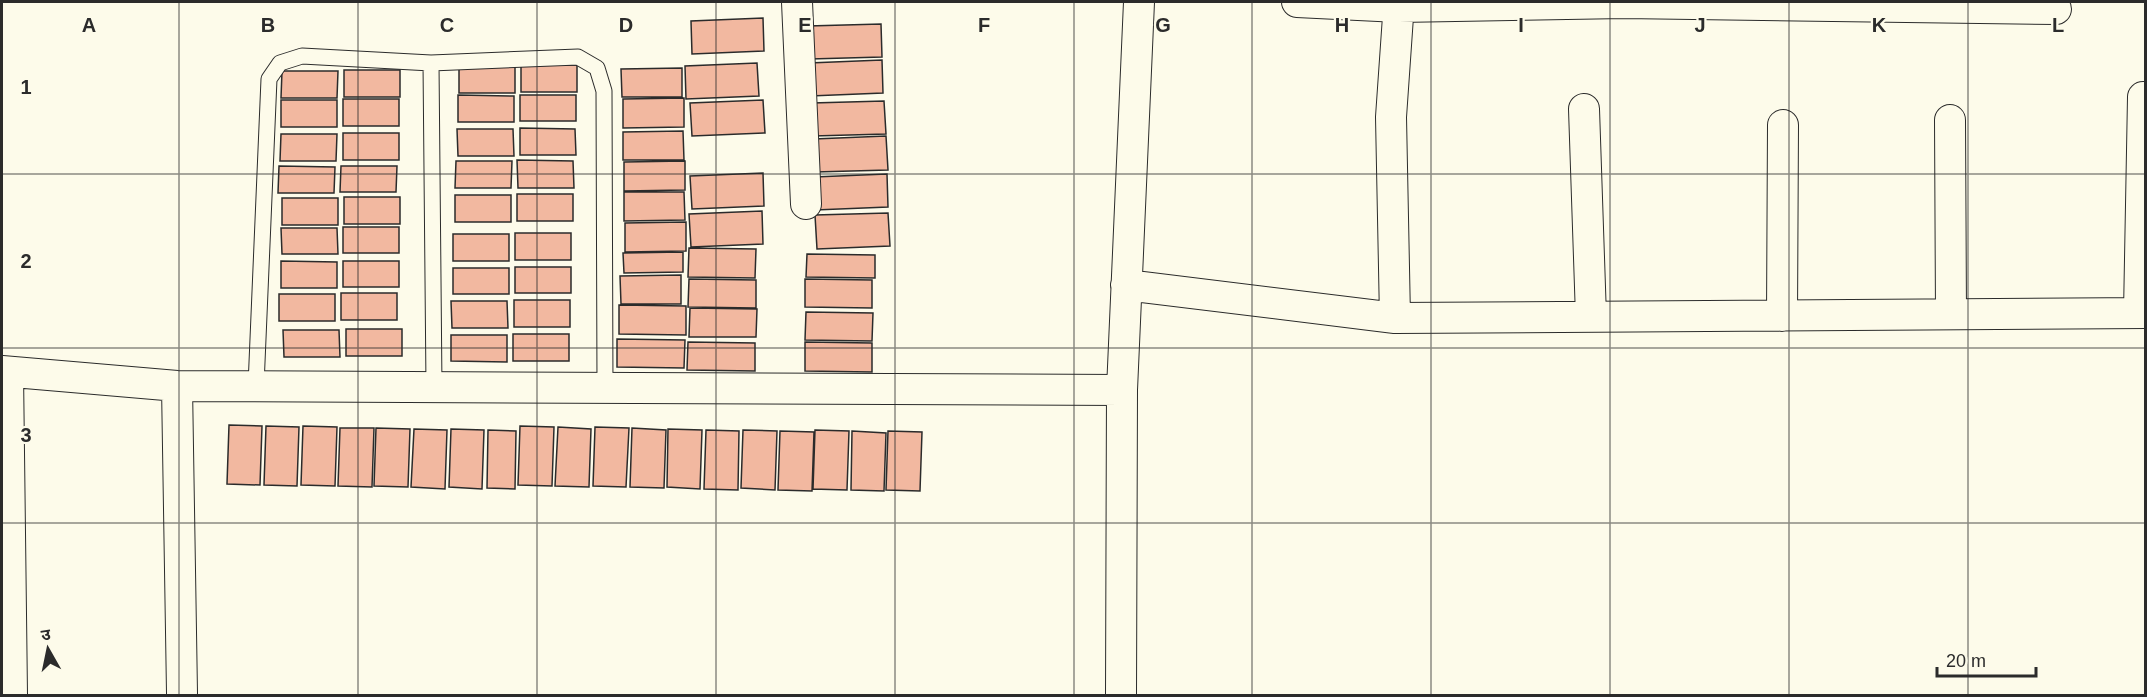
<svg xmlns="http://www.w3.org/2000/svg" width="2147" height="697" font-family="Helvetica,'Noto Sans Devanagari',sans-serif">
<style>
.building{fill:#f2b8a0;stroke:#2b2b2b;stroke-width:1.5}
.lines{fill:none;stroke-linecap:round;stroke-linejoin:round}
.lane-casing{stroke:#2b2b2b;stroke-width:17}
.street-casing{stroke:#2b2b2b;stroke-width:32}
.lane{stroke:#fdfbea;stroke-width:15}
.street{stroke:#fdfbea;stroke-width:30}
.grid{fill:none;stroke:#2b2b2b;stroke-width:1.5;stroke-opacity:0.55}
.grid-label{font-size:20px;text-anchor:middle;font-weight:bold;fill:#2b2b2b;stroke:#fdfbea;stroke-width:4.5;stroke-linejoin:round;paint-order:stroke}
</style>
<rect width="100%" height="100%" fill="#fdfbea"/>
<!-- building -->
<path class="building" d="M763,18L764,51L692,54L691,21Z
M881,24L882,57L810,59L808,26Z
M882,60L883,93L810,96L809,63Z
M757,63L759,96L686,99L685,66Z
M521,65H577V92H521Z
M459,66H515V93H459Z
M682,68V97H622L621,69Z
M344,70H400V97H344Z
M282,71H338L337,98H281Z
M458,95L514,96V122H458Z
M520,95H576V121H520Z
M684,98V127L623,128V99Z
M343,99H399V126H343Z
M281,100H337V127H281Z
M763,100L765,133L692,136L690,103Z
M884,101L886,134L813,136L812,103Z
M520,128L575,129L576,155H520Z
M457,129H513L514,156H458Z
M683,131L684,160H623V132Z
M343,133H399V160H343Z
M281,134H337L336,161H280Z
M886,136L888,170L815,172L814,139Z
M517,160L573,161L574,188H518Z
M456,161H512L511,188H455Z
M685,161V190L624,191V162Z
M279,166L335,167L334,193H278Z
M341,166H397L396,192H340Z
M763,173L764,206L692,209L690,176Z
M887,174L888,207L815,210L814,177Z
M624,192H684L685,220L624,221Z
M517,194H573V221H517Z
M455,195H511V222H455Z
M344,197H400V224H344Z
M282,198H338V225H282Z
M762,211L763,244L691,247L689,214Z
M888,213L890,246L817,249L815,215Z
M686,222V251L625,252V223Z
M343,227H399V253H343Z
M281,228H337L338,254H282Z
M515,233H571V260H515Z
M453,234H509V261H453Z
M689,248L756,249L755,278L688,277Z
M683,252V272L624,273L623,253Z
M807,254L875,255V278L806,277Z
M281,261L337,262V288H281Z
M343,261H399V287H343Z
M515,267H571V293H515Z
M453,268H509V294H453Z
M681,275V304H621L620,276Z
M689,279L756,280V308L688,307Z
M805,279L872,280V308L805,307Z
M341,293H397V320H341Z
M279,294H335V321H279Z
M514,300H570V327H514Z
M451,301H507L508,328H452Z
M619,305L686,306V335L619,334Z
M690,308L757,309L756,337H689Z
M806,312L873,313L872,341L805,340Z
M346,329H402V356H346Z
M283,330H339L340,357H284Z
M513,334H569V361H513Z
M451,335H507V362L451,361Z
M617,339L685,340L684,368L617,367Z
M688,342L755,343V371L687,370Z
M805,342L872,343V372L805,371Z
M229,425L262,426L260,485L227,484Z
M266,426L299,427L297,486L264,485Z
M303,426L337,427L335,486L301,485Z
M520,426L554,427L552,486L518,485Z
M558,427L591,429L589,487L555,486Z
M595,427L629,428L626,487L593,486Z
M340,428H374L372,487L338,486Z
M376,428L410,429L408,487L374,486Z
M632,428L666,430L664,488L630,487Z
M414,429L447,430L445,489L411,487Z
M451,429L484,430L482,489L449,487Z
M668,429L702,430L700,489L667,487Z
M488,430L516,431L515,489L487,488Z
M706,430L739,431L738,490L704,489Z
M743,430L777,431L775,490L741,488Z
M815,430L849,431L847,490L813,489Z
M780,431L814,432L812,491L778,490Z
M852,431L886,433L884,491L851,490Z
M888,431L922,432L920,491L886,490Z"/>
<g class="lines">
<defs>
<path id="lane" d="M431,63L434,387
M256,386L269,79L280,63L302,56L431,63L578,57L597,68L604,91L605,387"/>
<path id="street" d="M797,2L806,204
M1297,2L1399,7L1624,3L2056,9
M1584,109L1591,317
M1950,120L1951,314
M1126,285L1395,318L2146,313
M2139,313L2143,97
M1782,316L1783,125
M1395,318L1391,117L1399,2
M2,371L177,386L1122,390
M8,372L12,694
M177,386L182,693
M1121,696L1122,390L1139,2"/>
</defs>
<!-- lane casing -->
<use href="#lane" class="lane-casing"/>
<!-- street casing -->
<use href="#street" class="street-casing"/>
<!-- lane -->
<use href="#lane" class="lane"/>
<!-- street -->
<use href="#street" class="street"/>
</g>
<!-- grid -->
<path class="grid" d="M179,2V696M358,2V696M537,2V696M716,2V696M895,2V696M1074,2V696M1252,2V696M1431,2V696M1610,2V696M1789,2V696M1968,2V696M2,174H2146M2,348H2146M2,523H2146"/>
<g class="grid-label">
<text x="89" y="32">A</text>
<text x="268" y="32">B</text>
<text x="447" y="32">C</text>
<text x="626" y="32">D</text>
<text x="805" y="32">E</text>
<text x="984" y="32">F</text>
<text x="1163" y="32">G</text>
<text x="1342" y="32">H</text>
<text x="1521" y="32">I</text>
<text x="1700" y="32">J</text>
<text x="1879" y="32">K</text>
<text x="2058" y="32">L</text>
<text x="26" y="94">1</text>
<text x="26" y="268">2</text>
<text x="26" y="442">3</text>
</g>
<!-- border -->
<rect width="2147" height="697" fill="none" stroke="#2b2b2b" stroke-width="6"/>
<!-- north arrow -->
<g transform="translate(48 649) rotate(351)" stroke="#fdfbea" stroke-width="4.5" paint-order="stroke">
<path d="M0-4.5L10 22L0 15L-10 22Z" fill="#2b2b2b"/>
<text y="-9" font-size="16" font-weight="bold" text-anchor="middle" fill="#2b2b2b">उ</text>
</g>
<!-- scale -->
<path d="M1937 667v9h99v-9" fill="none" stroke="#2b2b2b" stroke-width="3"/>
<text x="1946" y="667" font-size="18" fill="#2b2b2b" stroke="#fdfbea" stroke-width="4.5" paint-order="stroke">20 m</text>
</svg>
